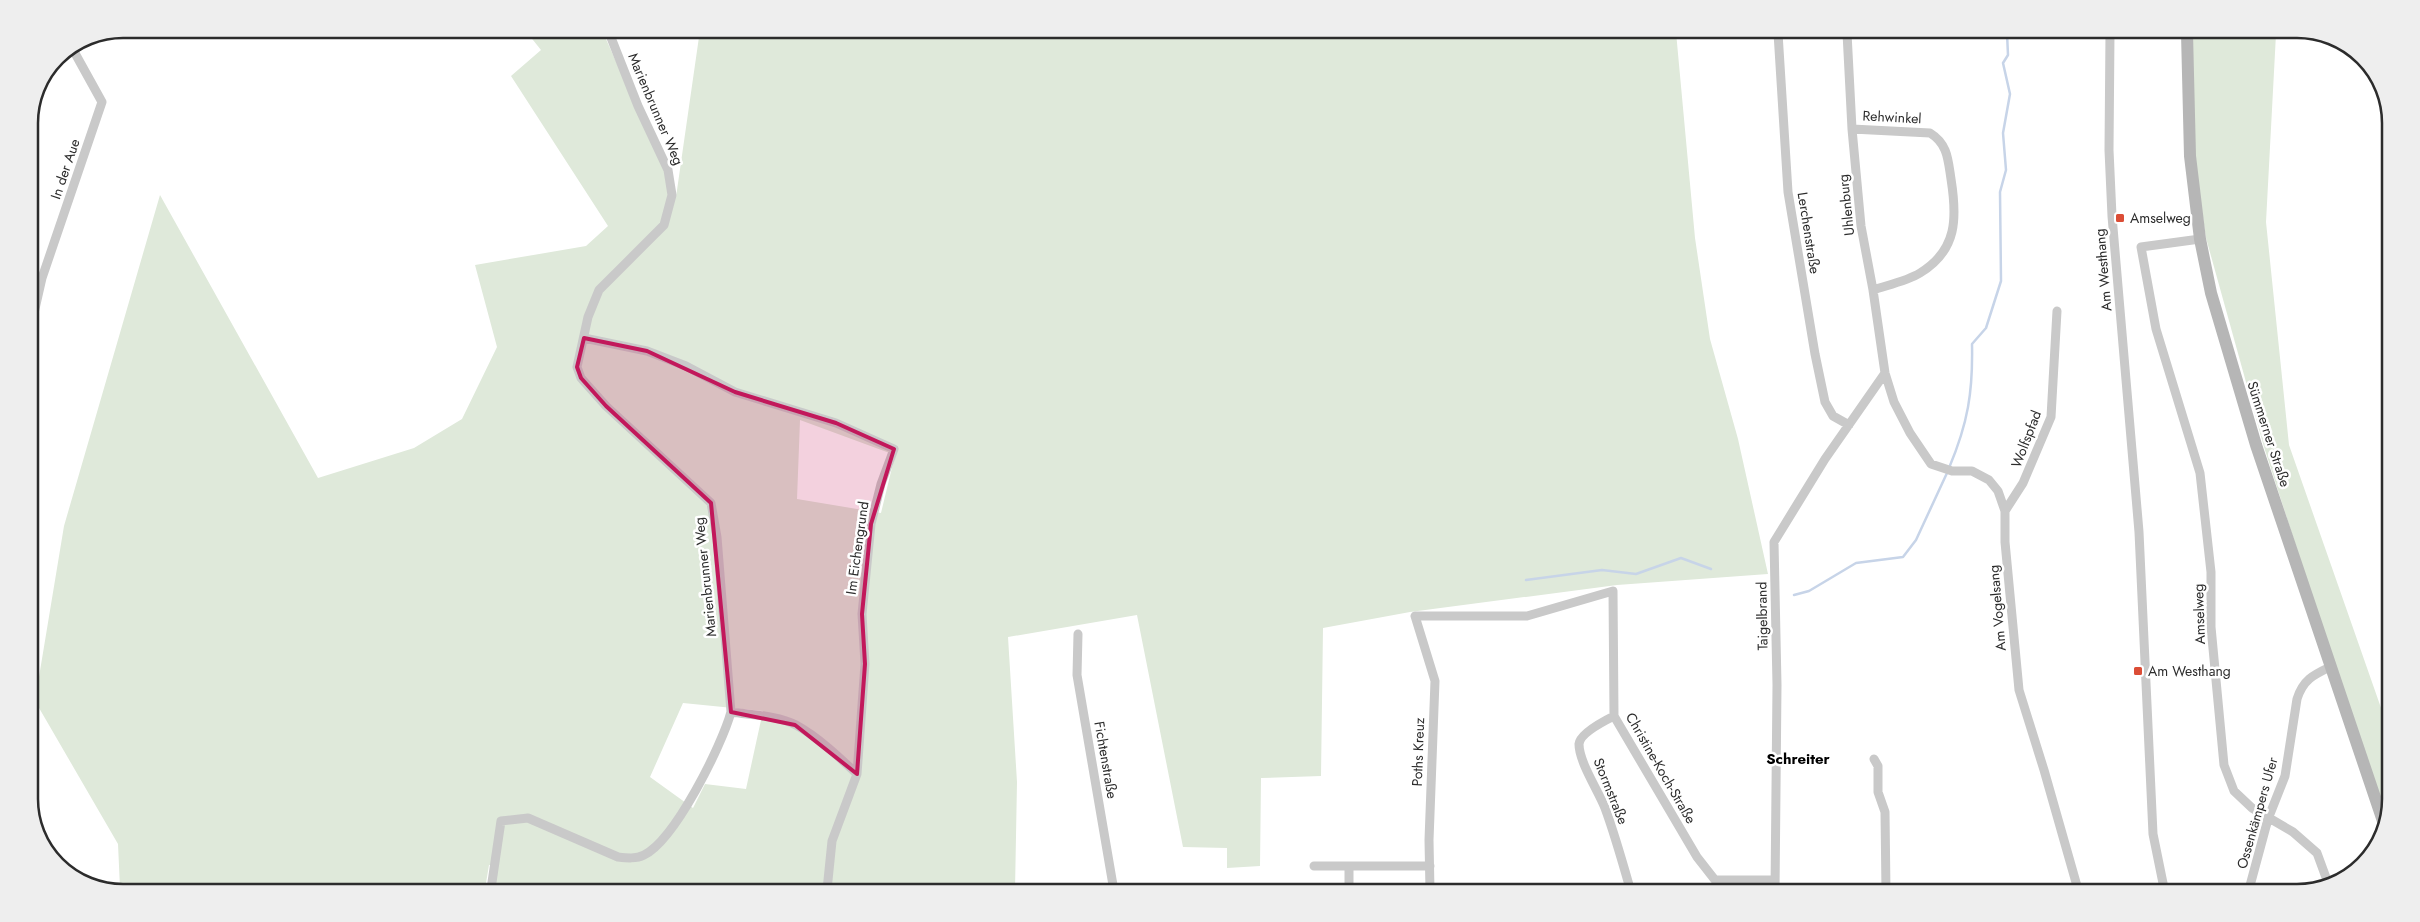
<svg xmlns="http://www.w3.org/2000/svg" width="2420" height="922" font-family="Jost,sans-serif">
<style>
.green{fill:#dfe9da;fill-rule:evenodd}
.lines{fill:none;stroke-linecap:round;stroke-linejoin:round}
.stream{stroke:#c7d4e8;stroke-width:2.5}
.street{stroke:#c9c9c9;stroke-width:9}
.secondary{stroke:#b6b6b6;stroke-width:12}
.marked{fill:#c2185b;fill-opacity:0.2;stroke:#c2185b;stroke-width:4;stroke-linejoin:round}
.poi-dot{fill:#db4d36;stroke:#fff;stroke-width:2}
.labels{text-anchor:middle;stroke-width:5;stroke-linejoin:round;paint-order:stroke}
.street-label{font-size:14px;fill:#2c2c2c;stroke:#fff}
.poi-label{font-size:14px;fill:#2c2c2c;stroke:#fff;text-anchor:start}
.neighbourhood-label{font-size:15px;font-weight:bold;fill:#000;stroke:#fff}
.rim{fill:none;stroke:#2c2c2c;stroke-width:2.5}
</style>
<rect width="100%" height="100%" fill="#fff"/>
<!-- green -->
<path class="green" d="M525,30H602L676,197L700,30L1676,32L1695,238L1710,339L1738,439L1768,574L1617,585L1410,612L1323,628L1321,776L1261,778L1260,866L1227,868V848L1183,847L1137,615L1008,637L1017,782L1015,890L494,889L497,865H489L485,889L120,888L118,844L35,701L64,526L160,195L318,478L414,448L462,419L497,347L475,265L586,246L608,226L511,76L541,50ZM800,420L895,455L881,513L797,499ZM683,703L763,711L746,789L705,784L693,808L650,777Z
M2192,34H2276L2266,222L2289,445L2387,725L2386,815L2335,667L2264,447L2206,238L2194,157Z"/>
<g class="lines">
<!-- stream -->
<path class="stream" d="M1949,468C1968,423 1973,392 1972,344L1986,328L2001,281L2000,192L2006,170L2003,133L2010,94L2003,63L2008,55L2007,33
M1526,580L1602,570L1636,574L1681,558L1711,569
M1794,595L1809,591L1856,563L1903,557L1916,540L1947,473"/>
<!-- street -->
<path class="street" d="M1778,33L1788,192L1815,354L1825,402L1833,416L1849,425
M1847,33L1852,129L1861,226L1873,290L1885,373L1894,402L1910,433L1931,464L1952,471H1972L1989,480L1998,491L2005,511V542L2019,690L2044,770L2079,893
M2110,33L2109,150L2112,216L2139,532L2153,834L2165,893
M1852,129L1930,133C1948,144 1948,160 1951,179C1957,217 1958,250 1920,273C1907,281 1888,285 1873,290
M2386,131L2391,137
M2200,239L2141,247L2156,329L2200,473L2211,572V627L2224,765L2234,791L2252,808L2293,832L2317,853L2328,883
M29,335L42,278L102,102L71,46
M584,338L647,351L686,366L735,392L836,423L894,449L881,484L871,524L862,614L865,664L857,774L832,841L827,890
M2005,511L2023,483L2051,417L2057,311
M1078,634L1077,675L1114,891
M731,712C751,715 777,715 796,725C818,737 839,757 857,774
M1614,716C1606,720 1580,733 1579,744C1579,762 1598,790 1605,808C1615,835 1623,864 1631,892
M1874,759L1878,766V792L1885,812L1886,892
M1314,866H1349
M491,889L501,821L528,818L618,857C627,858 636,859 644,855C675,840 722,745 731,712L717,537L711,503L606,406L581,378L577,367L588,317L599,290L664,225L672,195L668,170L638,106L608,30
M1349,891V866H1430
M1430,891L1429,840L1435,681L1415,616H1527L1613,591L1614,716L1697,857L1715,880H1775
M1775,892L1777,685L1774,542L1825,459L1885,373
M2248,893L2268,819L2285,776L2297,699C2303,680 2313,675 2330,667"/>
<!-- secondary -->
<path class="secondary" d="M2187,33L2190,156L2200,239L2211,293L2256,445L2386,830"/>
</g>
<!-- marked area -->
<path class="marked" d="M584,338L647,351L735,392L836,423L894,449L871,524L862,614L865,664L857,774L795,725L731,712L711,503L606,406L581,378L577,367Z"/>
<!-- markers -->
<g class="poi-dot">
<rect x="2115" y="213" width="10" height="10" rx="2.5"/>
<rect x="2133" y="666" width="10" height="10" rx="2.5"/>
</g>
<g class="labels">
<!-- street labels -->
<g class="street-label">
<text transform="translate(656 109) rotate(67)" y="5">Marienbrunner Weg</text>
<text transform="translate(1892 117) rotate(3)" y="5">Rehwinkel</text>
<text transform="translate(65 169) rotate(-71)" y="5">In der Aue</text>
<text transform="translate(1846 205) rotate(-96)" y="5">Uhlenburg</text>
<text transform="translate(1809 233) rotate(81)" y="5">Lerchenstraße</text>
<text transform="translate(2103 270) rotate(-95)" y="5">Am Westhang</text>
<text transform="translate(2269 434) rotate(72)" y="5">Sümmerner Straße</text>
<text transform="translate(2026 439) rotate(-69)" y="5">Wolfspfad</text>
<text transform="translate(857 548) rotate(-82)" y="5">Im Eichengrund</text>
<text transform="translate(705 577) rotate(-96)" y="5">Marienbrunner Weg</text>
<text transform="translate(1997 608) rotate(-95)" y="5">Am Vogelsang</text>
<text transform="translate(2199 614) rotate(-92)" y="5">Amselweg</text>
<text transform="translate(1762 616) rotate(-91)" y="5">Taigelbrand</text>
<text transform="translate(1418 752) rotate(-88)" y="5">Poths Kreuz</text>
<text transform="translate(1106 760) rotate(80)" y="5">Fichtenstraße</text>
<text transform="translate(1661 768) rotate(60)" y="5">Christine-Koch-Straße</text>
<text transform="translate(1611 791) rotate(68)" y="5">Stormstraße</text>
<text transform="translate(2257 813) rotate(-74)" y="5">Ossenkämpers Ufer</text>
</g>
<!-- poi labels -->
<g class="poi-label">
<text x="2130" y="223">Amselweg</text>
<text x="2148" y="676">Am Westhang</text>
</g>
<!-- neighbourhood labels -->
<g class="neighbourhood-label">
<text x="1798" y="764">Schreiter</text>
</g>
</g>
<!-- crop -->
<path d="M0 0H2420V922H0ZM123 38H2297A85 85 0 0 1 2382 123V799A85 85 0 0 1 2297 884H123A85 85 0 0 1 38 799V123A85 85 0 0 1 123 38Z" fill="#eee" fill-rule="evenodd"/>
<path class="rim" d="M123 38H2297A85 85 0 0 1 2382 123V799A85 85 0 0 1 2297 884H123A85 85 0 0 1 38 799V123A85 85 0 0 1 123 38Z"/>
</svg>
